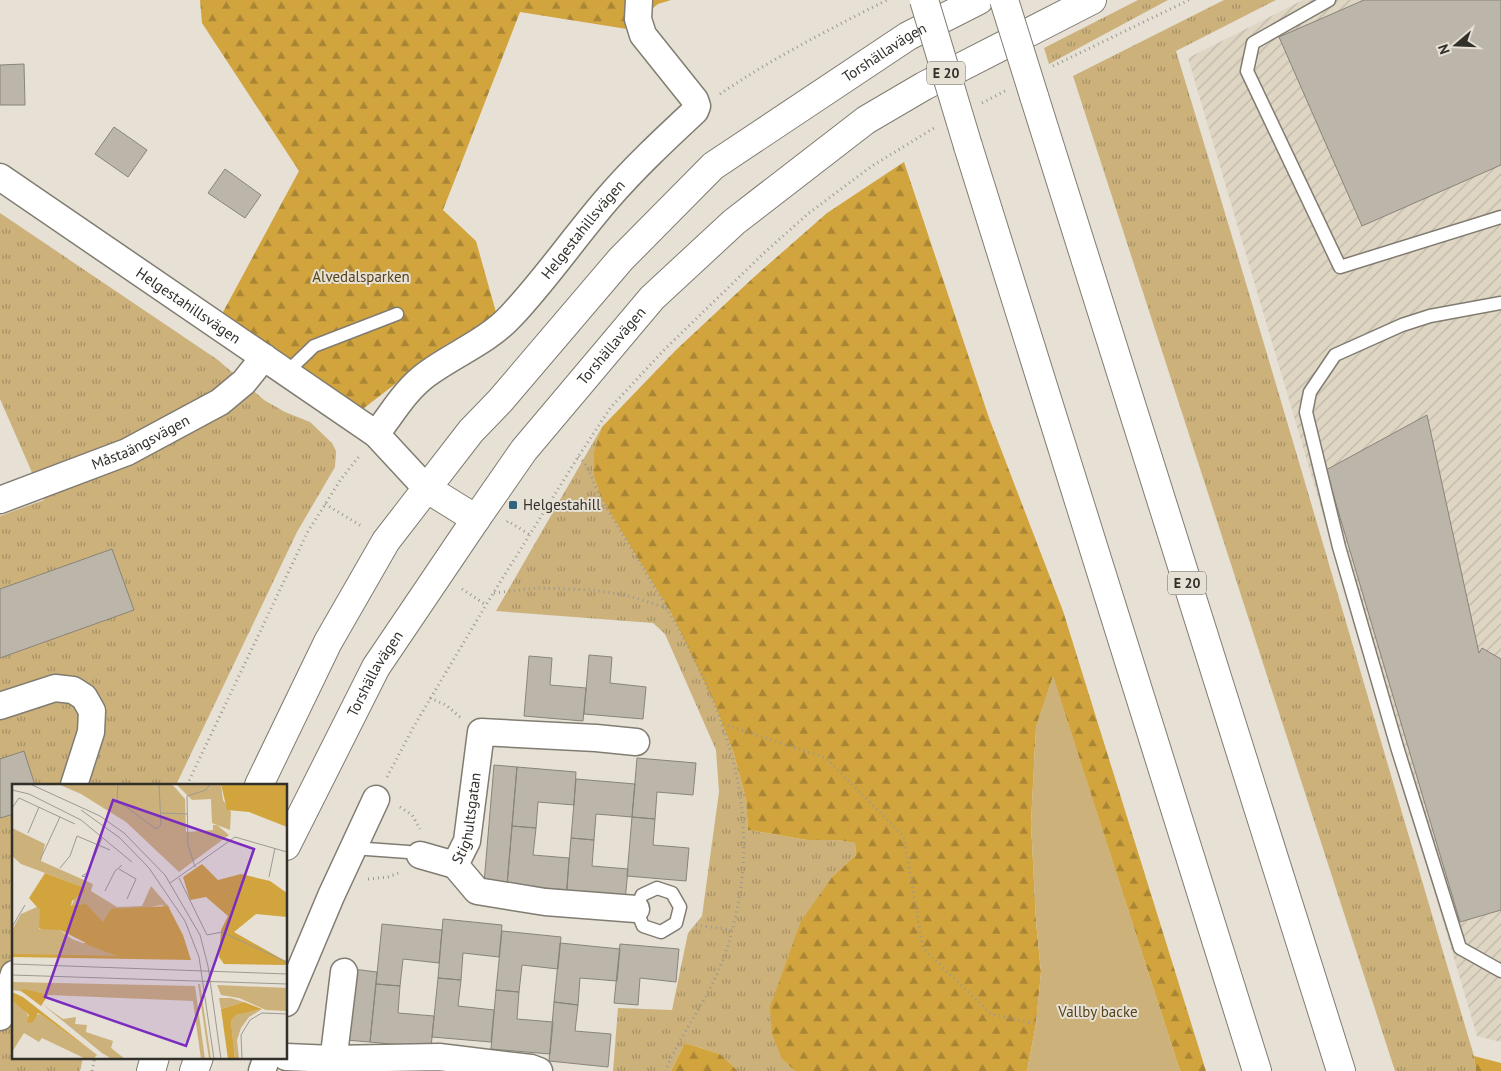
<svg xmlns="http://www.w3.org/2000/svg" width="1501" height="1071" font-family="'PT Sans',sans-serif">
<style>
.industrial{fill:url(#industrial-furrows)}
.grass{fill:url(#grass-tufts)}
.forest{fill:url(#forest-firs)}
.park{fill:#ccb17b}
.building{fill:#bbb5aa;stroke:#898479}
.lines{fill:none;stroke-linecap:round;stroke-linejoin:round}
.service-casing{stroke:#817c71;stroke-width:15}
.minor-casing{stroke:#817c71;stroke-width:29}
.secondary-casing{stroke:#817c71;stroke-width:30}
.motorway-casing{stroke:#817c71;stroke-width:30}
.path{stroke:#9c9890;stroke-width:3;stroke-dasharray:1 4;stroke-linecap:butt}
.service{stroke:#fff;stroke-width:12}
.minor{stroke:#fff;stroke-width:26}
.secondary{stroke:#fff;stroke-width:28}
.motorway{stroke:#fff;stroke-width:28}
.motorway-bridge-casing{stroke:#817c71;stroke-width:30;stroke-linecap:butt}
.motorway-bridge{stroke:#fff;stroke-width:28}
.poi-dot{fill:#2f637f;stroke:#e6e0d5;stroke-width:2}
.labels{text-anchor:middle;stroke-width:4;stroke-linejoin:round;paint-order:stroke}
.shield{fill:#e6e0d5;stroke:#68655e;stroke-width:1}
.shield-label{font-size:14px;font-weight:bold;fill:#32302b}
.street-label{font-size:15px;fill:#32302b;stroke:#e6e0d5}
.park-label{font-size:15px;fill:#554219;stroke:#e6e0d5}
.poi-label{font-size:15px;fill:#32302b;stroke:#e6e0d5;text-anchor:start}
.inset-road{fill:none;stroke:#9e9a91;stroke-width:1}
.view{fill:#7b2cbf;fill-opacity:0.15;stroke:#7b2cbf;stroke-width:2.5}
.inset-edge{fill:none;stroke:#32302b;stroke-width:2.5}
</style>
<defs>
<pattern id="industrial-furrows" width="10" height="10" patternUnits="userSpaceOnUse" patternTransform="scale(1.25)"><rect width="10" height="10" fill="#ded5c3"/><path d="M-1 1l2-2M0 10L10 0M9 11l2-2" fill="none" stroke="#bfb7a8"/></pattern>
<pattern id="grass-tufts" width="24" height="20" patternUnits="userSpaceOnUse" patternTransform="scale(1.25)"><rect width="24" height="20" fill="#ccb17b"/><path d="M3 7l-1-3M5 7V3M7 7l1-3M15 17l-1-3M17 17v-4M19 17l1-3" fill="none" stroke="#a69065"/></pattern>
<pattern id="forest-firs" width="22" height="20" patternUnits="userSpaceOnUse" patternTransform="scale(1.25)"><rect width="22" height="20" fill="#d1a43e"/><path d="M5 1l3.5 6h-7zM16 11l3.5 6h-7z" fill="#aa8634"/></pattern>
</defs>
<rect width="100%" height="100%" fill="#e6e0d5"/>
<!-- industrial -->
<path class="industrial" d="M1303,0H1501V1042L1477,1036L1188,58Z"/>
<!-- grass -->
<path class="grass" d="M1138,0H1168L1049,64L1044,48Z
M1224,0H1276L1176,51C1278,385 1374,721 1474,1056L1476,1071H1395L1073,76Z
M0,213L218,360L264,400L285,412L310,422L332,443L336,451L335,467L297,532L176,785H14V1057H83L80,1071H0V516L44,500L0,399Z
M602,427L594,450V477L601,498L671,613L714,703L733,751L746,799L748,830L807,840H838L855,843L856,855L833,876L782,1059L795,1071H738L720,1054L685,1043L671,1071H613L618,1008L672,1010L688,933L702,916L719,792L716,750L665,634L653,623L496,611Z"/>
<!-- forest -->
<path class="forest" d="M200,0H671L658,4L627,29L520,12L443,210L476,241L497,316L444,346L359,412L222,314L299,171L202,23Z
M904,162L989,418L1063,611L1206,1071H1180L1053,677L1036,727L1031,823L1036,921L1041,972L1036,1024L1027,1071H795L782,1059L772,1034L770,1007L801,921L833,876L856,855L855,843L838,840H807L748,830L746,799L733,751L714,703L671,613L601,498L594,477V450L602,427L676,350L753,278L827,213Z
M685,1043L720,1054L738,1071H671Z
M1474,1056L1501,1063V1071H1476Z"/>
<!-- park -->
<path class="park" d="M1053,676L1180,1071H1027L1036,1024L1041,972L1036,921L1031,823L1036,727Z"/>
<!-- building -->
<path class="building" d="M1364,0H1501V165L1362,226L1279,37Z
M24,64L25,105H0V65Z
M114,127L147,150L128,177L95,154Z
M225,169L261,195L245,218L208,193Z
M1427,415L1479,653L1482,648L1501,659V910L1460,922L1326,470Z
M112,549L134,610L0,658V589Z
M589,655L612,657L610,683L646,687L643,719L584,714Z
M529,656L552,658L550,685L586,688L583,721L524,716Z
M24,751L35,785H14V814L0,818V759Z
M637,758L696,763L693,795L657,792L655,819L632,817Z
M494,765L517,767L507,885L484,883Z
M517,767L576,772L574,805L538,802L536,828L512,826Z
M576,779L635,784L632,817L596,814L594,840L571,838Z
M632,817L655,819L653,845L689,848L686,881L627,876Z
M512,826L536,828L533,855L569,858L567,890L507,885Z
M571,838L594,840L592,866L628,869L625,902L566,897Z
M443,919L502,925L499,957L463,953L461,980L438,978Z
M382,924L442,930L439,963L403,959L400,986L376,984Z
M502,931L561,937L558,969L522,965L519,992L496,990Z
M560,943L620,949L617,981L580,978L578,1005L554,1002Z
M620,944L679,949L676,982L640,978L638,1005L614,1003Z
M353,969L377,972L370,1042L346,1040Z
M438,978L461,980L458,1006L494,1010L491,1042L432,1037Z
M376,984L400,986L398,1013L434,1016L431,1048L370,1042Z
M496,990L519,992L517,1019L553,1022L550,1054L491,1049Z
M554,1002L578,1005L575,1031L611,1034L608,1067L549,1061Z"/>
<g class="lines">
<defs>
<path id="service" d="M1329,0L1253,43L1247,71L1340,267L1501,217
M1501,303L1430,316L1402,325L1335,355L1310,392L1306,412L1339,547L1397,747L1460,948L1501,971
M286,373L314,346L397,314
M353,848L408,852L420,855
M657,888L672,893L680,907L676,923L661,932L643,926L636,909L642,895Z"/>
<g id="minor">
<path id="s1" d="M0,177L376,434L426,488"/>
<path id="s2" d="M376,434C392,414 405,390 427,374C454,354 488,341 511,316C546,279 575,236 609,197C636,166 665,139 695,111L697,106L695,100L643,35L638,19L639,0"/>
<path id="s3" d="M0,500L127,452L220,402L244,382L264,357"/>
<path d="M0,706L55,688L73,690L84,697L92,711L91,732L74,785"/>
<path d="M420,855L455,865"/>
<path id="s4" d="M455,865L467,841L481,732L596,738L636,742"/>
<path d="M455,865L477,891L545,902L636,909"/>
<path d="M286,1003L331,896L376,799"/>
<path d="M0,1017L14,974"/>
<path d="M286,1057L333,1059L439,1057L531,1068L539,1071"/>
<path d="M262,1071L267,1057"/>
<path d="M332,1071L344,972"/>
</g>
<g id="secondary">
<path d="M426,488L476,519"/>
<path id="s5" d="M259,785L328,642L386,541L471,431L500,401L621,259L713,166L908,36L979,0"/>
<path id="s6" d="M286,846L376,667L476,519L524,450L652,298L734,222L866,120L924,86L1092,0"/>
<path d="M151,1071L155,1057"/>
<path d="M194,1071L199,1057"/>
</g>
<path id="motorway" d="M1034,96L1341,1071
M968,146L1257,1071"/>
</defs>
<!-- service casing -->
<use href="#service" class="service-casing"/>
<!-- minor casing -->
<use href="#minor" class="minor-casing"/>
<!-- secondary casing -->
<use href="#secondary" class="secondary-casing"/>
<!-- motorway casing -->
<use href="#motorway" class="motorway-casing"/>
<!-- path -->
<path class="path" d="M1053,66L1189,0
M720,94C773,58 830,29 887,0
M982,103L1005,91
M578,457C590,465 592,483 600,495C614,522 631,547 646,573C722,699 775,812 723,960C713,986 698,1010 684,1034C677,1046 670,1058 666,1071
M325,504L363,527
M507,522L508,521L530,535
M462,589L486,605
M494,593L538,588L593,590L629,596L667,608
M430,698L446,705L461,718
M723,724L826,758L904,837L923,948L991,1014L1036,1024
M387,777L414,726L486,605L578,457L611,407L665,349L765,252L809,213L872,166L934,128
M187,785L307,533L341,479L361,454
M400,807L412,815L420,829
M368,879L388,877L401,872
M696,925L732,930
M92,1071L95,1057"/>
<!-- service -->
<use href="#service" class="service"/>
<!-- minor -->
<use href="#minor" class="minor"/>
<!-- secondary -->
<use href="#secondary" class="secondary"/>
<!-- motorway -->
<use href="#motorway" class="motorway"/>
<defs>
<path id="motorway-bridge" d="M924,0L968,146
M1004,0L1034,96"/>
</defs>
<!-- motorway-bridge casing -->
<use href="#motorway-bridge" class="motorway-bridge-casing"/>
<!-- motorway-bridge -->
<use href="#motorway-bridge" class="motorway-bridge"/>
</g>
<!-- markers -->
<rect class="poi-dot" x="508" y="500" width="10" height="10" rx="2.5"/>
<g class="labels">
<!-- shield labels -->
<g class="shield">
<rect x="927" y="61.5" width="38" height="23" rx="4"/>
<rect x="1168" y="571.5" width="38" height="23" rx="4"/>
</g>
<g class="shield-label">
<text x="946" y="78">E 20</text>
<text x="1187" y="588">E 20</text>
</g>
<!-- street labels -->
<g class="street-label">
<text dy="5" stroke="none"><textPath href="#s5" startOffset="979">Torshällavägen</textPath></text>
<text dy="5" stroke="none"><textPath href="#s2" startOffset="294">Helgestahillsvägen</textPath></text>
<text dy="5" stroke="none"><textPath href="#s1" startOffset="228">Helgestahillsvägen</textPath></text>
<text dy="5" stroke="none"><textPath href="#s6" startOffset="599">Torshällavägen</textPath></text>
<text dy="5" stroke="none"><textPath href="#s3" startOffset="152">Måstaängsvägen</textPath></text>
<text dy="5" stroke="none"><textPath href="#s6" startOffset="194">Torshällavägen</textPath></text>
<text dy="5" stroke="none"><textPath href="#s4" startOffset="49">Stighultsgatan</textPath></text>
</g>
<!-- park labels -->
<g class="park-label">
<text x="361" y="282">Alvedalsparken</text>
<text x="1098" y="1017">Vallby backe</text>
</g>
<!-- poi labels -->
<g class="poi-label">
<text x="523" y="510">Helgestahill</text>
</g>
</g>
<!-- overview -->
<g transform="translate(12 784)">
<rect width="275" height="275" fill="#e6e0d5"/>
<path d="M46,0H160L173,15L174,48L201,46V41H205L217,51L167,88L114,38L69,10ZM164,0H209L211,16L219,28L218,46L200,39L199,15L180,16ZM0,44L33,60L29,77L81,100L79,107L105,123L130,122L139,102L158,124L149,121L117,127L99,125L92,139L59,123L68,102L9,80L0,72ZM0,198L183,202L193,275H189L181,217L36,211L0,206ZM186,200H188L199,275H197ZM205,201L275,204V227L254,226L227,214L209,211ZM207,214H219L232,218L209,225ZM0,216L9,221L17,233L28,230L85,271L81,275H74L30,254L27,258L12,249L0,268ZM30,220L51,235L64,233L63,240L75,241L74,248L101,257L99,264L113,275H100L90,269ZM250,225L237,233L229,244L225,256L227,275H223L219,237L224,231Z" fill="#ccb17b"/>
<path d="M209,0H275V43L237,28L215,26ZM190,80L206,96L229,90L258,97L275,109V133L244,130L222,148L275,178L273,181L212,180L207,173L209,146L216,132L194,113L178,116L171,93ZM33,89L68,102L74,107L60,117L59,122L74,120L91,138L99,125L156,122L171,151L179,176L0,173V170L74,159L48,146H31L25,143V123L17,114ZM12,205L36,211L29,222L9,207ZM0,208L11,213L85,271L28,230L26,229L21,238L15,239L17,231L0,216ZM232,218L250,225L224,231L219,237L223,275H216L209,225Z" fill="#d1a43e"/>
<path d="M25,123L28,125L27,145L48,146L60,155L105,172L0,170V146L9,130Z" fill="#ccb17b"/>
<path class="inset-road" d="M18,0L88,32L112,49L153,91L188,151L196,182L209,275M106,0L105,16L144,45L149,41L147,0M0,6L17,10L69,36L120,78M0,24L7,14L63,40M69,26L108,54L137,84L173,137L187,173L202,275M149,29L175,30M16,49L27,23M28,76L48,33M183,83L176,61L175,12L194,6L198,0M48,84L58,72L65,52L98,66M107,85L124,95L115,115M75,89L70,92L74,93L90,54M257,93L263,64M167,94L195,151L210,148L275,178M158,99L223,53L275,68M93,107L103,87L110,81M0,143L13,121M0,180L275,190M0,191L275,200M230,275L229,251L238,236L250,229L275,230"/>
<path class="view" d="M101,16L242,65L174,262L33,213Z"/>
<rect width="275" height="275" class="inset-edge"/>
</g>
<!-- north arrow -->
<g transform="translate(1456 45) rotate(251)" stroke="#e6e0d5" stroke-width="4" paint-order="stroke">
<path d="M0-4L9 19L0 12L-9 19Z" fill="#32302b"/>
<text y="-8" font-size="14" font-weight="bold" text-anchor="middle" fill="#32302b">N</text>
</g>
</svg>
